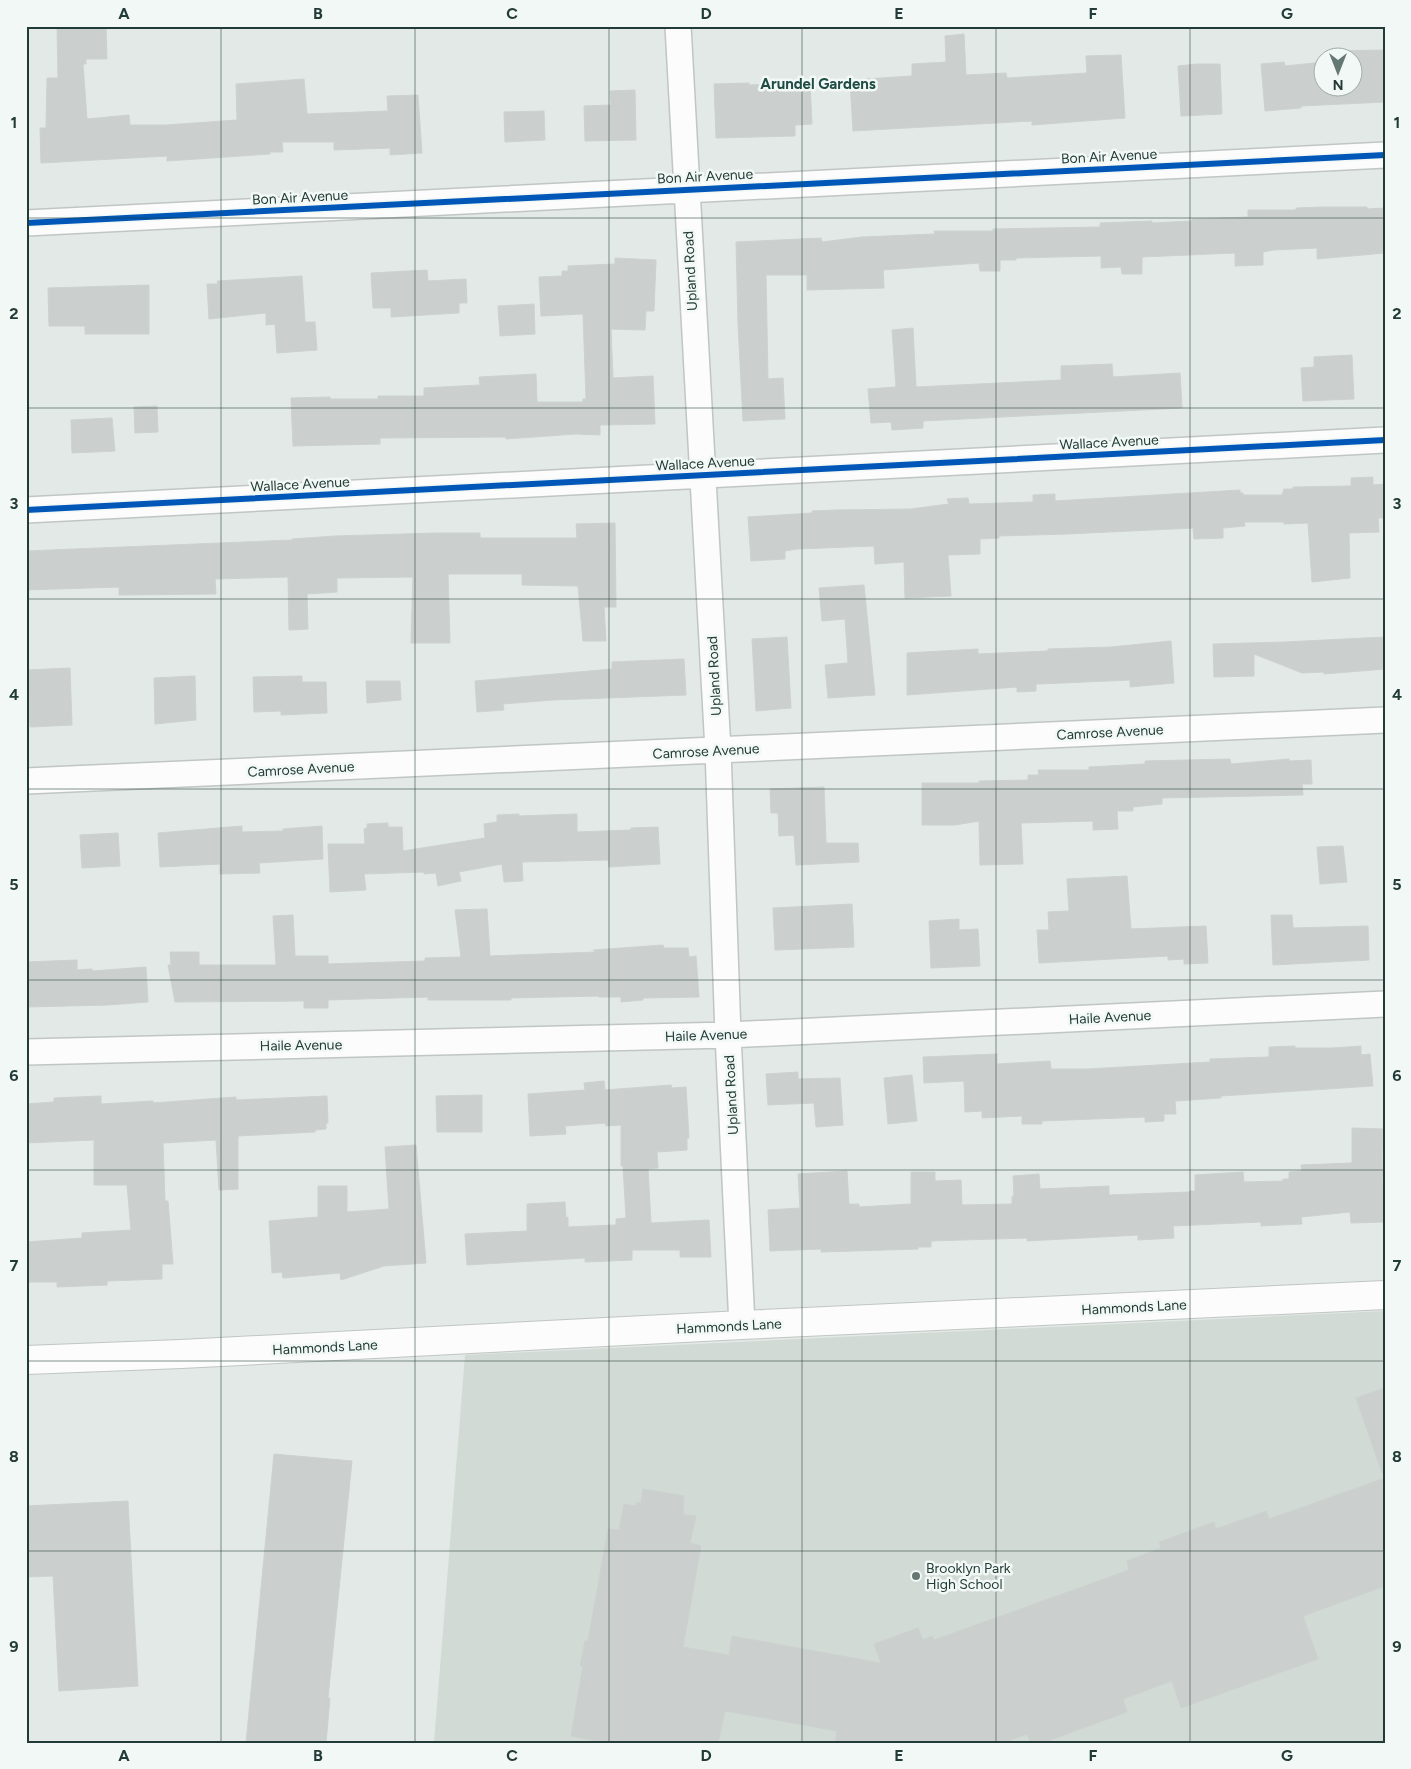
<svg xmlns="http://www.w3.org/2000/svg" width="1411" height="1769" font-family="Figtree,sans-serif">
<style>
.built{fill:#d2dad6}
.building{fill:#cbd0ce;stroke:#ccd2cf}
.lines{fill:none;stroke-linecap:round;stroke-linejoin:round}
.minor-casing{stroke:#c0c6c3;stroke-width:28}
.tertiary-casing{stroke:#c0c6c3;stroke-width:30}
.minor{stroke:#fbfcfb;stroke-width:25}
.tertiary{stroke:#fbfcfb;stroke-width:28}
.cycleway-casing{stroke:#f2f8f5;stroke-width:9}
.cycleway{stroke:#0057b8;stroke-width:6}
.grid{fill:none;stroke:#223b36;stroke-width:1;stroke-opacity:0.55}
.poi-dot{fill:#667874;stroke:#f2f8f5;stroke-width:2}
.labels{text-anchor:middle;stroke-width:5;stroke-linejoin:round;paint-order:stroke}
.street-label{font-size:14px;fill:#223b36;stroke:#f2f8f5}
.poi-label{font-size:14px;fill:#223b36;stroke:#f2f8f5;text-anchor:start}
.neighbourhood-label{font-size:15px;font-weight:bold;fill:#1f4d44;stroke:#f2f8f5}
.neatline{fill:none;stroke:#223b36;stroke-width:2}
.grid-label{font-size:16px;text-anchor:middle;font-weight:bold;fill:#223b36}
</style>
<rect width="100%" height="100%" fill="#e3e9e6"/>
<!-- built -->
<path class="built" d="M1385,1311V1743H434L465,1355Z"/>
<!-- building -->
<path class="building" d="M57,26H106L107,59H86V64H83L87,119L129,115L130,125H166L237,120L236,84L304,79L307,114L388,111L387,96L418,95L422,153L390,155V148L334,150V142H282L283,152H270V154L167,161V156L41,163L40,128H46L47,78H58Z
M964,34L966,75L1006,73L1007,78L1087,73L1086,56L1121,55L1125,118L1032,125V121L853,131L850,80L912,76V64L946,62L945,36Z
M1385,50V102L1301,106V108L1265,111L1261,64L1284,62L1285,66L1324,62V88H1354V58H1326V51Z
M1197,64H1220L1222,114L1181,116L1178,66Z
M810,82L812,124L795,125V136L716,138L714,84L749,83V85Z
M635,90L636,140L585,141L584,106L611,105L610,91Z
M544,111L545,140L505,142L504,112Z
M1322,207H1367V209L1385,208V253L1317,259V248L1274,250L1263,252V265L1235,266V253L1142,257V274H1122L1121,267L1101,268V256L1016,258V260H1000V271H980L979,263L883,270L884,288L807,290V275H766L768,379L783,378L785,419L743,421L738,324L736,242L821,238L822,242L862,237L935,234L934,231H993V229L1100,227V223L1152,221V223L1192,221V219L1248,217V210H1296V208Z
M615,258L656,260L654,311H646L645,330L611,329L613,378L653,376L655,424L600,425V435L576,434L506,439V437L380,438V444L293,446L291,398L330,397V399H378V396H424V388L480,385L479,377L536,374L537,402H583V399H586L583,314L541,316L539,277L562,276V271H568V266L615,264Z
M427,270L428,281L466,279L467,303H459V313L391,317V308H373L371,273Z
M302,276L305,322H315L317,350L277,353L275,324L266,325V313L209,319L207,284H218L217,281Z
M149,285V334H85V326H49L48,288Z
M534,304L535,334L500,336L498,306Z
M913,328L916,387L1061,380V366L1112,364L1113,377L1180,373L1182,408L923,421V428L892,430L891,422L871,423L868,389L896,387L892,330Z
M1352,355L1354,399L1303,401L1301,368L1314,367V357Z
M157,406L158,432L135,433L134,407Z
M112,418L115,451L72,453L71,420Z
M1373,477V485L1385,484V518H1378L1379,532L1349,533L1350,578L1312,582L1308,523L1284,524V522H1244L1245,526L1223,528V538L1194,539L1193,528L1067,534L999,536V538L980,539V554L948,555L951,596L905,598L904,562L875,564L874,546L797,549L785,551V559L751,561L748,517L812,513V511L836,510L911,509L949,504L947,499L968,498L969,504L1033,502V495L1055,494V501L1240,490V493H1243V495H1282L1284,489H1293V487L1351,486V478Z
M615,523L616,607H604L606,641H583L578,586L522,585V574H448L450,643H411L413,577L337,578V592L307,594L308,629L289,630L288,577L215,579L216,594L119,595V587L26,590V551L292,540V539L335,536L436,533H480V538H577L576,524Z
M864,585L875,695L828,698L825,665L848,663L845,619L822,621L819,588Z
M787,637L791,708L756,711L752,639Z
M1385,637V669L1324,674V672L1302,673L1254,654V676L1214,677L1213,644L1285,642Z
M1171,641L1174,683L1130,687V680L1040,684H1036V691L1017,692V687L907,695V653L978,649V654L1048,651V649L1111,647Z
M684,659L686,695L553,700L503,704L504,710L477,712L475,681L612,669V662Z
M70,668L72,725L30,727L28,670Z
M195,676L196,720L155,724L154,678Z
M302,676V682H326L327,713L281,715V711L254,712L253,677Z
M366,681H400L401,700L367,703Z
M1230,759L1231,764L1289,759V761L1311,760L1312,784H1302L1303,795L1162,798V804L1133,807V811H1117L1118,829L1093,830V821L1021,823L1023,864L980,865L979,821L955,825H922V783H979V781L1028,780V775H1039L1038,770H1089V767L1145,764V761Z
M824,787L826,843H858L859,862L796,865L794,835L779,836L778,813H771L770,789Z
M519,814V816L577,814V832L631,830V828L658,827L660,864L609,867L608,860L522,862L523,881L504,882L502,864L459,872L461,881L438,886L436,873L424,874V872L364,874L366,890L330,892L328,844H365L364,829L367,828V824L388,823V827H402L403,851L485,838L484,824L497,822V815Z
M242,826V832L283,831V829L322,826L323,859L259,863L260,873L220,874V864L160,867L158,833Z
M118,833L120,866L82,868L80,835Z
M1343,846L1347,882L1320,884L1317,847Z
M1127,876L1131,929L1206,926L1208,963L1184,964V959L1168,960V956L1039,963L1037,930H1049L1048,912L1069,911L1067,879Z
M852,904L854,947L775,950L773,908Z
M487,909L490,956L596,952L593,950L663,945L664,948H688L689,957L696,956L699,997L643,998V1000L621,1002V997H599V996L511,998V1000H428V997L328,1000V1008H304V1001L175,1002L168,965H171L170,952H199V965H276L273,916L293,915L295,956H328V964L425,961V958L461,957L455,910Z
M1271,915H1292L1293,928L1368,926L1369,960L1273,965Z
M959,919V930L978,929L980,966L931,968L929,921Z
M77,960V970L92,969L93,971L146,967L148,1002L108,1005L26,1007V962Z
M1295,1046V1048H1332L1361,1046V1055L1370,1054L1373,1086L1221,1096V1098L1175,1101L1176,1114H1164V1121L1145,1122V1117L1042,1121V1124H1022V1116L982,1118V1111L965,1112L964,1081L924,1083L923,1057L997,1054V1064L1050,1061L1051,1069H1088L1210,1062V1059L1269,1057V1047Z
M798,1072V1079L840,1078L843,1125L816,1127L814,1103L768,1105L766,1074Z
M912,1075L917,1121L888,1124L884,1078Z
M604,1081L605,1090L671,1085L672,1088L686,1087L689,1138H687V1150L657,1152L658,1168L648,1169L651,1223L709,1220L711,1257H680V1250H632V1260L585,1262V1258L467,1265L465,1234L527,1231V1204L565,1202L566,1218L568,1217V1227L616,1225V1219L626,1218L623,1166H621V1125L606,1126L605,1123L565,1126L566,1134L530,1136L528,1094L585,1090L584,1083Z
M482,1095V1132H437L436,1096Z
M101,1096V1104L153,1101V1103L236,1097V1100L327,1096L328,1123H326V1129L315,1130V1132L238,1136V1189L219,1190L216,1140L163,1143L165,1201H168L173,1264H162V1279L107,1281V1285L57,1287V1282H26V1242L82,1238V1233L131,1230L127,1185H94V1140L26,1143V1104L54,1102V1098Z
M1352,1128L1383,1129L1382,1155L1384,1222L1351,1223L1350,1212L1301,1217L1302,1224L1261,1226V1222L1173,1226L1174,1238L1138,1240V1235L1027,1241V1238L931,1241V1247H918V1249L821,1252V1249L770,1251L768,1210L800,1208L798,1174L847,1171L849,1204H859V1207L911,1204V1172H935V1181L961,1180L962,1205L1012,1204V1196H1014L1013,1176L1039,1174L1040,1189L1109,1186V1195L1190,1192V1191H1195V1175L1243,1172L1244,1182L1283,1181V1179H1289V1172L1302,1171L1301,1165L1352,1163Z
M416,1145L426,1263L384,1266L341,1280L340,1273L283,1278L282,1272L272,1273L269,1221L318,1217V1186H347V1212L389,1209L385,1147Z
M1385,1388V1472L1382,1473L1356,1398Z
M274,1454L352,1461L328,1698H330L326,1743H246Z
M1385,1478V1586L1303,1616L1318,1659L1181,1708L1172,1681L1123,1699L1127,1712L1042,1743H1031L1027,1734L1003,1743H835L837,1731L725,1711L718,1743H608L571,1736L583,1666H580L585,1641H588L608,1529L619,1530L624,1504L636,1506L637,1502L641,1503L643,1489L684,1496L683,1515L696,1516L690,1543L701,1546L683,1647L729,1655L732,1636L881,1663L874,1644L918,1628L923,1640L932,1636L934,1640L1129,1570L1127,1561L1161,1548L1159,1542L1214,1522L1216,1529L1266,1511L1269,1519Z
M128,1501L138,1686L59,1691L53,1576L26,1577V1506Z"/>
<g class="lines">
<defs>
<path id="minor" d="M678,26L718,750L728,1035L742,1325
M26,223L1385,155
M26,510L1385,440
M26,781L1385,720
M26,1052L728,1035L1385,1004"/>
<path id="tertiary" d="M26,1360L181,1354L742,1325L1385,1295"/>
</defs>
<!-- minor casing -->
<use href="#minor" class="minor-casing"/>
<!-- tertiary casing -->
<use href="#tertiary" class="tertiary-casing"/>
<!-- minor -->
<use href="#minor" class="minor"/>
<!-- tertiary -->
<use href="#tertiary" class="tertiary"/>
<defs>
<path id="cycleway" d="M26,223L1385,155
M26,510L1385,440"/>
</defs>
<!-- cycleway casing -->
<use href="#cycleway" class="cycleway-casing"/>
<!-- cycleway -->
<use href="#cycleway" class="cycleway"/>
</g>
<!-- grid -->
<path class="grid" d="M221,26V1743M415,26V1743M609,26V1743M802,26V1743M996,26V1743M1190,26V1743M26,218H1385M26,408H1385M26,599H1385M26,789H1385M26,980H1385M26,1170H1385M26,1361H1385M26,1551H1385"/>
<!-- markers -->
<circle class="poi-dot" cx="916" cy="1576" r="5"/>
<g class="labels">
<!-- street labels -->
<g class="street-label">
<text transform="translate(1109 156) rotate(-3)" y="5">Bon Air Avenue</text>
<text transform="translate(705 176) rotate(-3)" y="5">Bon Air Avenue</text>
<text transform="translate(300 197) rotate(-3)" y="5">Bon Air Avenue</text>
<text transform="translate(690 271) rotate(-93)" y="5">Upland Road</text>
<text transform="translate(1109 442) rotate(-3)" y="5">Wallace Avenue</text>
<text transform="translate(705 463) rotate(-3)" y="5">Wallace Avenue</text>
<text transform="translate(300 484) rotate(-3)" y="5">Wallace Avenue</text>
<text transform="translate(714 676) rotate(-93)" y="5">Upland Road</text>
<text transform="translate(1110 732) rotate(-3)" y="5">Camrose Avenue</text>
<text transform="translate(706 751) rotate(-3)" y="5">Camrose Avenue</text>
<text transform="translate(301 769) rotate(-3)" y="5">Camrose Avenue</text>
<text transform="translate(1110 1017) rotate(-3)" y="5">Haile Avenue</text>
<text transform="translate(706 1035) rotate(-2)" y="5">Haile Avenue</text>
<text transform="translate(301 1045) rotate(-1)" y="5">Haile Avenue</text>
<text transform="translate(731 1095) rotate(-93)" y="5">Upland Road</text>
<text transform="translate(1134 1307) rotate(-3)" y="5">Hammonds Lane</text>
<text transform="translate(729 1326) rotate(-3)" y="5">Hammonds Lane</text>
<text transform="translate(325 1347) rotate(-3)" y="5">Hammonds Lane</text>
</g>
<!-- poi labels -->
<g class="poi-label">
<text x="926" y="1573">Brooklyn Park<tspan x="926" dy="16">High School</tspan></text>
</g>
<!-- neighbourhood labels -->
<g class="neighbourhood-label">
<text x="818" y="89">Arundel Gardens</text>
</g>
</g>
<!-- border -->
<rect width="1411" height="1769" fill="none" stroke="#f2f8f5" stroke-width="55"/>
<!-- north arrow -->
<g transform="translate(1338 72) rotate(180)"><circle r="24" fill="#f2f8f5" stroke="#9faca9"/>
<path d="M0-4L9 19L0 12L-9 19Z" fill="#667874"/>
<text y="-8" font-size="14" font-weight="bold" text-anchor="middle" fill="#223b36">N</text>
</g>
<rect x="28" y="28" width="1356" height="1714" class="neatline"/>
<g class="grid-label">
<text x="124" y="19">A</text>
<text x="318" y="19">B</text>
<text x="512" y="19">C</text>
<text x="706" y="19">D</text>
<text x="899" y="19">E</text>
<text x="1093" y="19">F</text>
<text x="1287" y="19">G</text>
<text x="14" y="128">1</text>
<text x="1397" y="128">1</text>
<text x="14" y="319">2</text>
<text x="1397" y="319">2</text>
<text x="14" y="509">3</text>
<text x="1397" y="509">3</text>
<text x="14" y="700">4</text>
<text x="1397" y="700">4</text>
<text x="14" y="890">5</text>
<text x="1397" y="890">5</text>
<text x="14" y="1081">6</text>
<text x="1397" y="1081">6</text>
<text x="14" y="1271">7</text>
<text x="1397" y="1271">7</text>
<text x="14" y="1462">8</text>
<text x="1397" y="1462">8</text>
<text x="14" y="1652">9</text>
<text x="1397" y="1652">9</text>
<text x="124" y="1761">A</text>
<text x="318" y="1761">B</text>
<text x="512" y="1761">C</text>
<text x="706" y="1761">D</text>
<text x="899" y="1761">E</text>
<text x="1093" y="1761">F</text>
<text x="1287" y="1761">G</text>
</g>
</svg>
